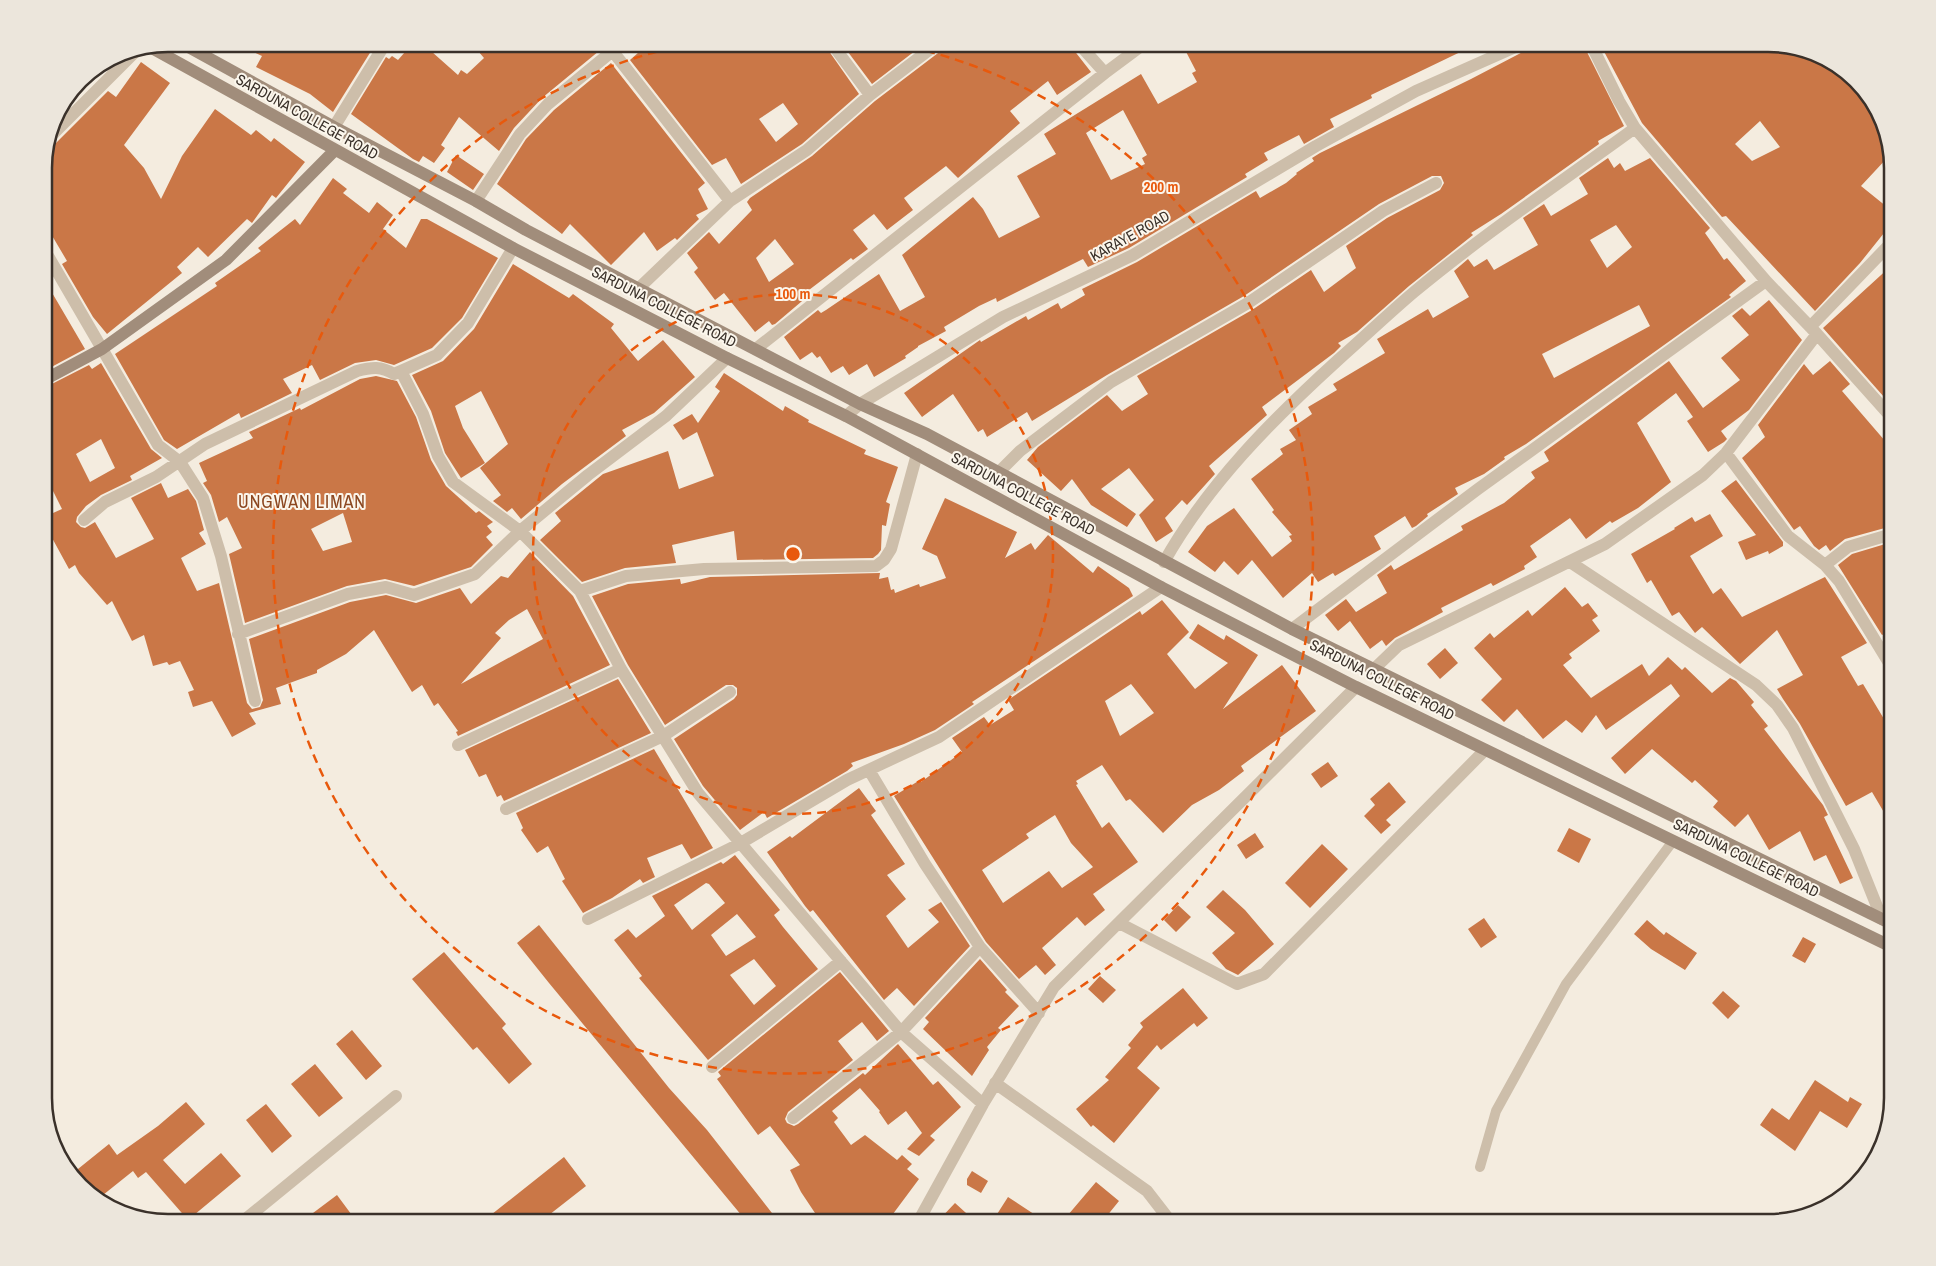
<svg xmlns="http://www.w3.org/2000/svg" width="1936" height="1266" font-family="'Archivo Narrow',sans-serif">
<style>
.building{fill:#ca7747;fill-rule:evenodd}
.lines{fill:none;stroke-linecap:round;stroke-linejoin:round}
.lane{stroke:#cdbeaa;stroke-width:10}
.street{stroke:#cdbeaa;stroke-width:12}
.secondary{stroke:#a18d7b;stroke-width:12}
.ring{fill:none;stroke:#e8590c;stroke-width:2.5;stroke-dasharray:9 6}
.labels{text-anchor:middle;stroke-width:4;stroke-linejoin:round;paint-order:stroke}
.street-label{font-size:15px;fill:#3a312a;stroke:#fbf6ec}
.quarter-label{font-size:18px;letter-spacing:1px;fill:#8c4720;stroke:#fbf6ec}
.rim{fill:none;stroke:#3a312a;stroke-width:2.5}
.centre{fill:#e8590c;stroke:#fbf6ec;stroke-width:2.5}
.ring-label{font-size:15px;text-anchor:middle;font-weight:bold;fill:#e8590c;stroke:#fbf6ec;stroke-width:4;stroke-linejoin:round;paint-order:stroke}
</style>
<rect width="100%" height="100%" fill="#f4ecdf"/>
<!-- building -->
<path class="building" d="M236,44H366L373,48L333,112L310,94L256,67L262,56Z
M412,44H423L458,75L461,70L467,74L484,58L472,44H591L599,51L542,98L514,128L499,151L459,117L441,145L445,148L434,163L423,156L419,162L413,159L351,114L386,57L389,59L392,56L398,60Z
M648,44H824L859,94L802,144L741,184L726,158L712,165L630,60ZM783,103L798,124L776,142L759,119Z
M842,44H897L901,49L909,44H924L872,84Z
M945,44H1071L1073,49L1091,72L1057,95L1048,81L1010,111L1020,123L958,178L946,166L904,198L913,210L887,230L874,214L853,230L868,249L853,260L851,258L805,293L808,296L775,324L772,325L769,321L755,332L724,293L715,300L694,272L698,268L687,253L709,232L719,244L752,210L747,202L750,198L812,156L875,101L942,50ZM775,239L794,264L769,282L756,258Z
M1090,44H1110L1098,53Z
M1182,44H1295L1298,50L1309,44H1477L1371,95L1372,98L1330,119L1334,127L1304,144L1299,135L1264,153L1268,160L1245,174L1247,177L1129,248L1088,267L1083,259L997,302L996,298L979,306L944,327L946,331L918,346V347L905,356L906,358L874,377L867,364L849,375L843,366L831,373L820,356L817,358L812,352L800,360L784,337L818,310L821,313L826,310L879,274L900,311L925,297L902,255L973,197L983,209L999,238L1040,217L1017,176L1056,154L1044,134L1141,74L1158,104L1197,82L1192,73L1196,71ZM1123,110L1147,155L1142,158L1145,164L1111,180L1086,133Z
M1538,44H1583L1624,126L1598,141L1599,144L1501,214L1471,233L1473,235L1409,286L1357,332L1338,343L1341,346L1334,353L1262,407L1267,415L1209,466L1215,474L1187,505L1182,500L1165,518L1173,531L1156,542L1139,515L1154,500L1129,468L1101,489L1136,514L1127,527L1091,505L1072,479L1061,491L1027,460L1038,447L1107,395L1122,411L1148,394L1137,376L1252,310L1311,270L1324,292L1356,268L1346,246L1387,218L1440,190L1444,183L1441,176H1432L1379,204L1244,296L1107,375L1032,421L1027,412L987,437L983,429L978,432L953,394L922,417L904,393L980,340L981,342L1026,316L1028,320L1058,303L1061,309L1085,295L1082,289L1137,262L1256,191L1260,198L1286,183L1297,174L1296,173L1314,161L1312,158L1320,153L1471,79Z
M1600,44H1767L1833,63L1846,81L1849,78L1876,106L1888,157L1861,186L1892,211V223L1860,263L1815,311L1726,216L1722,217L1642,123ZM1760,121L1780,147L1752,161L1735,144Z
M141,62L170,83L124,145L144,168L161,199L182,156L215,109L251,135L256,130L271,142L274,138L305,162L276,198L272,195L252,223L247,219L208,257L198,247L177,267L182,273L107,334L93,317L62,264L67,261L44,222V161L48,145L56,143L108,91L116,97Z
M611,63L705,183L698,189L708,209L696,215L699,219L677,240L675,238L657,251L644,232L611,265L570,224L562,234L497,184L526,139L554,110Z
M67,100L72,104L55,121L56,114Z
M456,155L484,174L473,190L447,172Z
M1608,158L1614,168L1620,163L1625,171L1650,158L1710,228L1705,233L1724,260L1727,258L1746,281L1729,295L1731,297L1526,444L1504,457L1505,459L1484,474L1455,488L1458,494L1427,514L1428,516L1416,526L1412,528L1405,516L1374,536L1381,549L1335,576L1333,573L1318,582L1312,573L1283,598L1252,560L1238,575L1224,561L1215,572L1188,552L1207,526L1234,508L1272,557L1292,541L1289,536L1292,535L1272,512L1274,510L1251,479L1283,454L1280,449L1296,440L1289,430L1312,414L1308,407L1337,390L1333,384L1385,353L1377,339L1428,309L1433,318L1469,297L1454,271L1468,259L1474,267L1487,259L1494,270L1538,245L1523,218L1544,204L1551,216L1588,194L1579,178ZM1616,225L1632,247L1607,268L1590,240ZM1639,305L1650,326L1554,378L1542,354Z
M333,178L347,189L343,193L369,213L377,202L393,215L383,229L406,248L421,219H427L498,258L462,318L432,348L394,365L376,360L355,363L320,380L312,365L283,379L292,393L241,418L239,413L177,449L164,440L115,354L217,286L215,283L261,251L258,248L295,219L300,225Z
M513,264L569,298L573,294L614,324L611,328L638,361L663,340L695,377L654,413L622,430L626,436L562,484L521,519L512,508L507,512L493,501L501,495L480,468L508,444L481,391L455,406L463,428L485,463L461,478L445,453L431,411L412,375L443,361L474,329Z
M1892,265V406L1823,328Z
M44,279L85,349L44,371Z
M1769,300L1802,340L1749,410L1721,431L1727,439L1724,442L1708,452L1687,421L1693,417L1676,393L1637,423L1671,482L1638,508L1612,523L1610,521L1586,539L1570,518L1530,546L1537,557L1524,566L1525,569L1493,586L1491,583L1441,608L1443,612L1395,638L1386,646L1382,640L1370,649L1350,621L1338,631L1325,615L1346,599L1356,612L1387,593L1377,575L1391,565L1394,570L1463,530L1461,526L1504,503L1535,478L1531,472L1549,461L1544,452L1669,361L1703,408L1740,380L1721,358L1749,335L1732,316L1742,308L1750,316Z
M1830,361L1850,384L1842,391L1892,449V526L1845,539L1830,551L1826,545L1819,550L1814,546L1800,526L1794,530L1742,458L1765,437L1758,425L1804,364L1813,375Z
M101,363L151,449L162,458L130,476L132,480L101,495L86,506L77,517L76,522L81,527L85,528L95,522L116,558L154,539L131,498L161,483L168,498L188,489L196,501L204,530L199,533L206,544L181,558L197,591L219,583L247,703L252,709L260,707L263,700L249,639L350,602L386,595L416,603L460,588L471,604L501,576L508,578L530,552L573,596L610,665L458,736L456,732L458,731L438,703L434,706L422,685L412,692L374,630L346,654L317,670V673L276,688L281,704L249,713L256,724L232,737L212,701L193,707L188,692L194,690L180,661L169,665L167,662L153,666L144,635L132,641L112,601L107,605L79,573L75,565L69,569L51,536L44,540V517L62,509L50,485L44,488V388L89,365L92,369ZM101,439L115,468L90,482L76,454ZM527,609L543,639L461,684L501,638L495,633L509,620Z
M724,373L783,411L785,406L809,420L808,422L866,450L864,454L898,467L886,502L890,504L886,526L882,525L881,550L878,554L873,558L737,560L734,531L672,545L676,563L625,568L582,582L540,540L561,521L555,513L603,474L668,451L679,489L714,476L697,432L683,440L673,425L692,414L698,423L720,391L715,387Z
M376,376L397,381L416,417L431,460L446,486L476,513L479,511L493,522L487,526L492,532L486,537L493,545L471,567L414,586L385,579L347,586L245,623L229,554L242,548L227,517L219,522L211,495L203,483L207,481L199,463L253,438L249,432L300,408L301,410L360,379ZM343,513L352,542L323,551L311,529Z
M1736,480L1783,542V546L1769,554L1768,551L1746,560L1738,542L1756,535L1721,491Z
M945,498L1017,532L1005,558L1031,543L1035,550L1048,535L1093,573L1098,566L1129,588L1133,596L972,702L974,704L935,730L904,744L851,763L853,766L847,771L767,818L764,812L740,830L703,786L674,739L734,699L737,695V688L733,685H726L665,725L628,665L592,596L628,584L680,579L681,584L710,577L880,573L879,579L888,577L891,590L894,589L895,593L919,584L920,587L946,578L937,556L922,549Z
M1710,514L1723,536L1690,556L1713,594L1721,588L1742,617L1825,577L1867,643L1841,657L1858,686L1863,684L1884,719L1892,713V826L1872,792L1846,806L1800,724L1783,699L1777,689L1803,675L1777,630L1740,664L1702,627L1695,633L1679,612L1672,616L1651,580L1647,583L1631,554L1675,529L1674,528L1692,517L1695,522Z
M1892,542V630L1882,635L1838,565L1852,554Z
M1565,587L1582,607L1588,603L1598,616L1592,620L1600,631L1569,654L1572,658L1563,665L1591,698L1642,664L1649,676L1668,657L1682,670L1685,667L1712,693L1730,678L1736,681L1754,702L1751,705L1768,726L1764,729L1823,805L1828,815L1824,817L1853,878L1840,884L1826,855L1814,861L1800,831L1769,850L1748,814L1735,827L1713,807L1718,801L1695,780L1692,783L1652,749L1625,774L1611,758L1680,696L1671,684L1606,730L1596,715L1582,733L1566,720L1543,739L1517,709L1504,722L1481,700L1502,679L1474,648L1490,633L1494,638L1528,610L1532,616Z
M1162,600L1189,632L1167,654L1195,689L1228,663L1189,638L1198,624L1224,640L1226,635L1258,655L1223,709L1282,665L1316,711L1241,766L1244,771L1219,790L1192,805L1163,833L1130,799L1126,801L1102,765L1076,781L1078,784L1076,785L1102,828L1109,822L1138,862L1093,894L1105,910L1085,926L1077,917L1042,948L1056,965L1045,975L1036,965L1019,979L986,942L894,796L920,780L921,782L962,752L952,738L984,717L990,725L1014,710L1008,700L1140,611L1142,615ZM1131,684L1154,713L1120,736L1105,701ZM1055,815L1071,843L1093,867L1062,888L1049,871L1003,903L982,870L1029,838L1026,834Z
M1445,648L1458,663L1440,679L1427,664Z
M618,679L651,733L504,801L501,795L497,797L486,774L479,777L465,750Z
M654,749L713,848L691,859L682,844L647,858L655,877L643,883L640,879L612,898L583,913L562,881L565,879L548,846L537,853L521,830L523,828L516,813Z
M1328,762L1338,776L1321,788L1311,774Z
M1389,782L1406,802L1386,820L1391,825L1381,834L1364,816L1375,805L1370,799Z
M859,788L876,811L871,815L905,864L887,875L906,899L886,916L908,948L939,922L928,910L941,902L970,946L914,1006L897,988L884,1000L813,910L810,912L805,906L767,852L790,836L792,838Z
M1569,828L1591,839L1579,863L1557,851Z
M1255,833L1264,847L1246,859L1237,845Z
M1322,844L1348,869L1310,908L1285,883Z
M735,855L780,910L774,915L783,927L818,969L708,1060L639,978L642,976L614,940L628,929L636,938L665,916L652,896L721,862L723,864ZM706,883L709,884L725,903L692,930L674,905ZM737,914L756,937L726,956L711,935ZM754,959L776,986L754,1005L730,975Z
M1223,890L1245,910L1274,944L1238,975L1226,969L1212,953L1235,933L1206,907Z
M1178,905L1191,917L1176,932L1164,920Z
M1484,918L1497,937L1481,948L1468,929Z
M1647,920L1664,935L1666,932L1697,953L1685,970L1651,949L1634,934Z
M539,925L669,1088L707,1130L779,1222H747L549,983L517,943Z
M1803,937L1816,944L1805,963L1792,956Z
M444,952L506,1024L502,1028L532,1064L509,1084L477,1047L473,1050L412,979Z
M980,959L1007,990L1005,992L1019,1006L998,1028L1001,1030L987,1047L989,1050L972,1076L923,1029L929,1022L925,1018Z
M840,972L889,1031L877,1041L862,1022L838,1041L853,1060L788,1112L785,1119L787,1123L794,1126L798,1124L863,1073L865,1075L898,1044L933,1085L938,1081L961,1107L930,1136L935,1140L919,1156L907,1149L922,1133L906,1111L888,1125L879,1112L880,1111L860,1088L832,1111L838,1118L834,1122L851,1145L865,1135L897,1160L902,1155L912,1164L907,1169L919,1179L887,1222H821L801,1192L790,1170L800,1165L770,1126L758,1135L717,1079L721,1076L718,1072Z
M1100,976L1116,990L1103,1003L1088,989Z
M1183,988L1208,1018L1197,1027L1194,1023L1161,1050L1157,1045L1137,1068L1160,1088L1114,1143L1093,1125L1091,1127L1076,1109L1109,1080L1105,1077L1131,1048L1128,1045L1143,1027L1140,1023Z
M1723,991L1740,1006L1728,1019L1712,1003Z
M352,1030L382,1066L366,1080L336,1044Z
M315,1064L343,1098L319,1117L291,1084Z
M1815,1080L1848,1102L1850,1097L1862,1104L1847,1128L1820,1111L1795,1151L1760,1125L1772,1108L1789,1120Z
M186,1102L205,1124L163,1160L185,1184L221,1153L241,1176L188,1220L146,1172L138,1178L133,1171L98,1199L73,1173L109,1144L117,1155L158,1126Z
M266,1104L292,1136L272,1153L246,1120Z
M564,1157L586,1186L540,1222H482Z
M972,1171L988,1181L981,1193L967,1185V1179Z
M1096,1182L1119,1201L1102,1222H1062Z
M337,1195L357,1222H301Z
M1008,1197L1046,1222H992Z
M955,1203L976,1222H937Z"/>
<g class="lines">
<!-- lane -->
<path class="lane" d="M1480,1167L1496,1111L1566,984L1673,841"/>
<!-- street -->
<path class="street" d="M607,44L730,201
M832,44L870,95
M1079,44L1105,73
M1591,44L1619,101L1635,128L1766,281L1817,334L1892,418
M334,127L385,44
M50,137L137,50
M476,201L520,134L548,104L621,44
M44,249L158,445L180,462L203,498L221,556L255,701
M639,288L730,201L807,150L870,95L937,44
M1810,327L1892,242
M757,348L1105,73L1144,44
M401,371L423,414L438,456L453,482L520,531L580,591L621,669L698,793L901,1032L983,1104
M846,416L860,404L1003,317L1133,255L1316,146L1416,91L1522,44
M1726,453L1788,536L1825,565L1839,581L1892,668
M999,472L1020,451L1111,382L1248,303L1383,211L1436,183
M84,520L105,502L156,477L205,444L357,371C372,367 381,366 394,374L437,355L468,323L513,248
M1164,562C1208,484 1272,420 1338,360C1363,338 1388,314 1414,292C1484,234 1561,182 1635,128
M1570,562L1756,685L1777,705L1793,728L1854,849L1882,919
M1825,565L1848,547L1892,534
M580,591L626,576L704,569L876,566L884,560L891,549L917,454
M1292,629L1478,489L1766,281
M238,634L348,594L386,587L414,595L475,574L520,531L588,475L666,416L727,358
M1374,669L1399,645L1605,544L1703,475L1726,453L1817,334
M458,745L621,669
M869,770L925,864L980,947L1039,1013
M506,809L663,736L730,692
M588,919L739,844L847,780L939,737L1161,587
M1119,923L1237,984L1264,974L1485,750
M712,1067L841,961
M995,1083L1147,1191L1171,1222
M793,1118L901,1032L980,947
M242,1222L396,1096
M918,1222L983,1104L1054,987L1356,687"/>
<!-- secondary -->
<path class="secondary" d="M183,44L334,127L476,201L526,230L860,404L927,434L1292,629L1892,924
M150,47L513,248L727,358L846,416L1161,587L1356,687L1892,947
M44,380L102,349L226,260L334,151"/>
</g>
<!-- distance rings -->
<g class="ring">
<circle cx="793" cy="554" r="260"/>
<path d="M897 44A520 520 0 1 1 689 44"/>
</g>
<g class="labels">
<!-- street labels -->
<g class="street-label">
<text transform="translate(307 117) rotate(29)" y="5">SARDUNA COLLEGE ROAD</text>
<text transform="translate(1130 236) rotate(-29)" y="5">KARAYE ROAD</text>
<text transform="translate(664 307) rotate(27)" y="5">SARDUNA COLLEGE ROAD</text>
<text transform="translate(1023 494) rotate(28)" y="5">SARDUNA COLLEGE ROAD</text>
<text transform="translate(1382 680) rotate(27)" y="5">SARDUNA COLLEGE ROAD</text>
<text transform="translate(1746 858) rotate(26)" y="5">SARDUNA COLLEGE ROAD</text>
</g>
<!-- quarter labels -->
<g class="quarter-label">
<text x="302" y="508">UNGWAN LIMAN</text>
</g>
</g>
<!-- crop -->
<path d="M0 0H1936V1266H0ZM168 52H1768A116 116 0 0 1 1884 168V1098A116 116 0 0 1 1768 1214H168A116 116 0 0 1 52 1098V168A116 116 0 0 1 168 52Z" fill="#ece6dc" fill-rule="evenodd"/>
<path class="rim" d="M168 52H1768A116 116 0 0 1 1884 168V1098A116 116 0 0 1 1768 1214H168A116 116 0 0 1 52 1098V168A116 116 0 0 1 168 52Z"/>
<circle cx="793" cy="554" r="8" class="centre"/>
<g class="ring-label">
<text x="1161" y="192">200 m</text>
<text x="793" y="299">100 m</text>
</g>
</svg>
